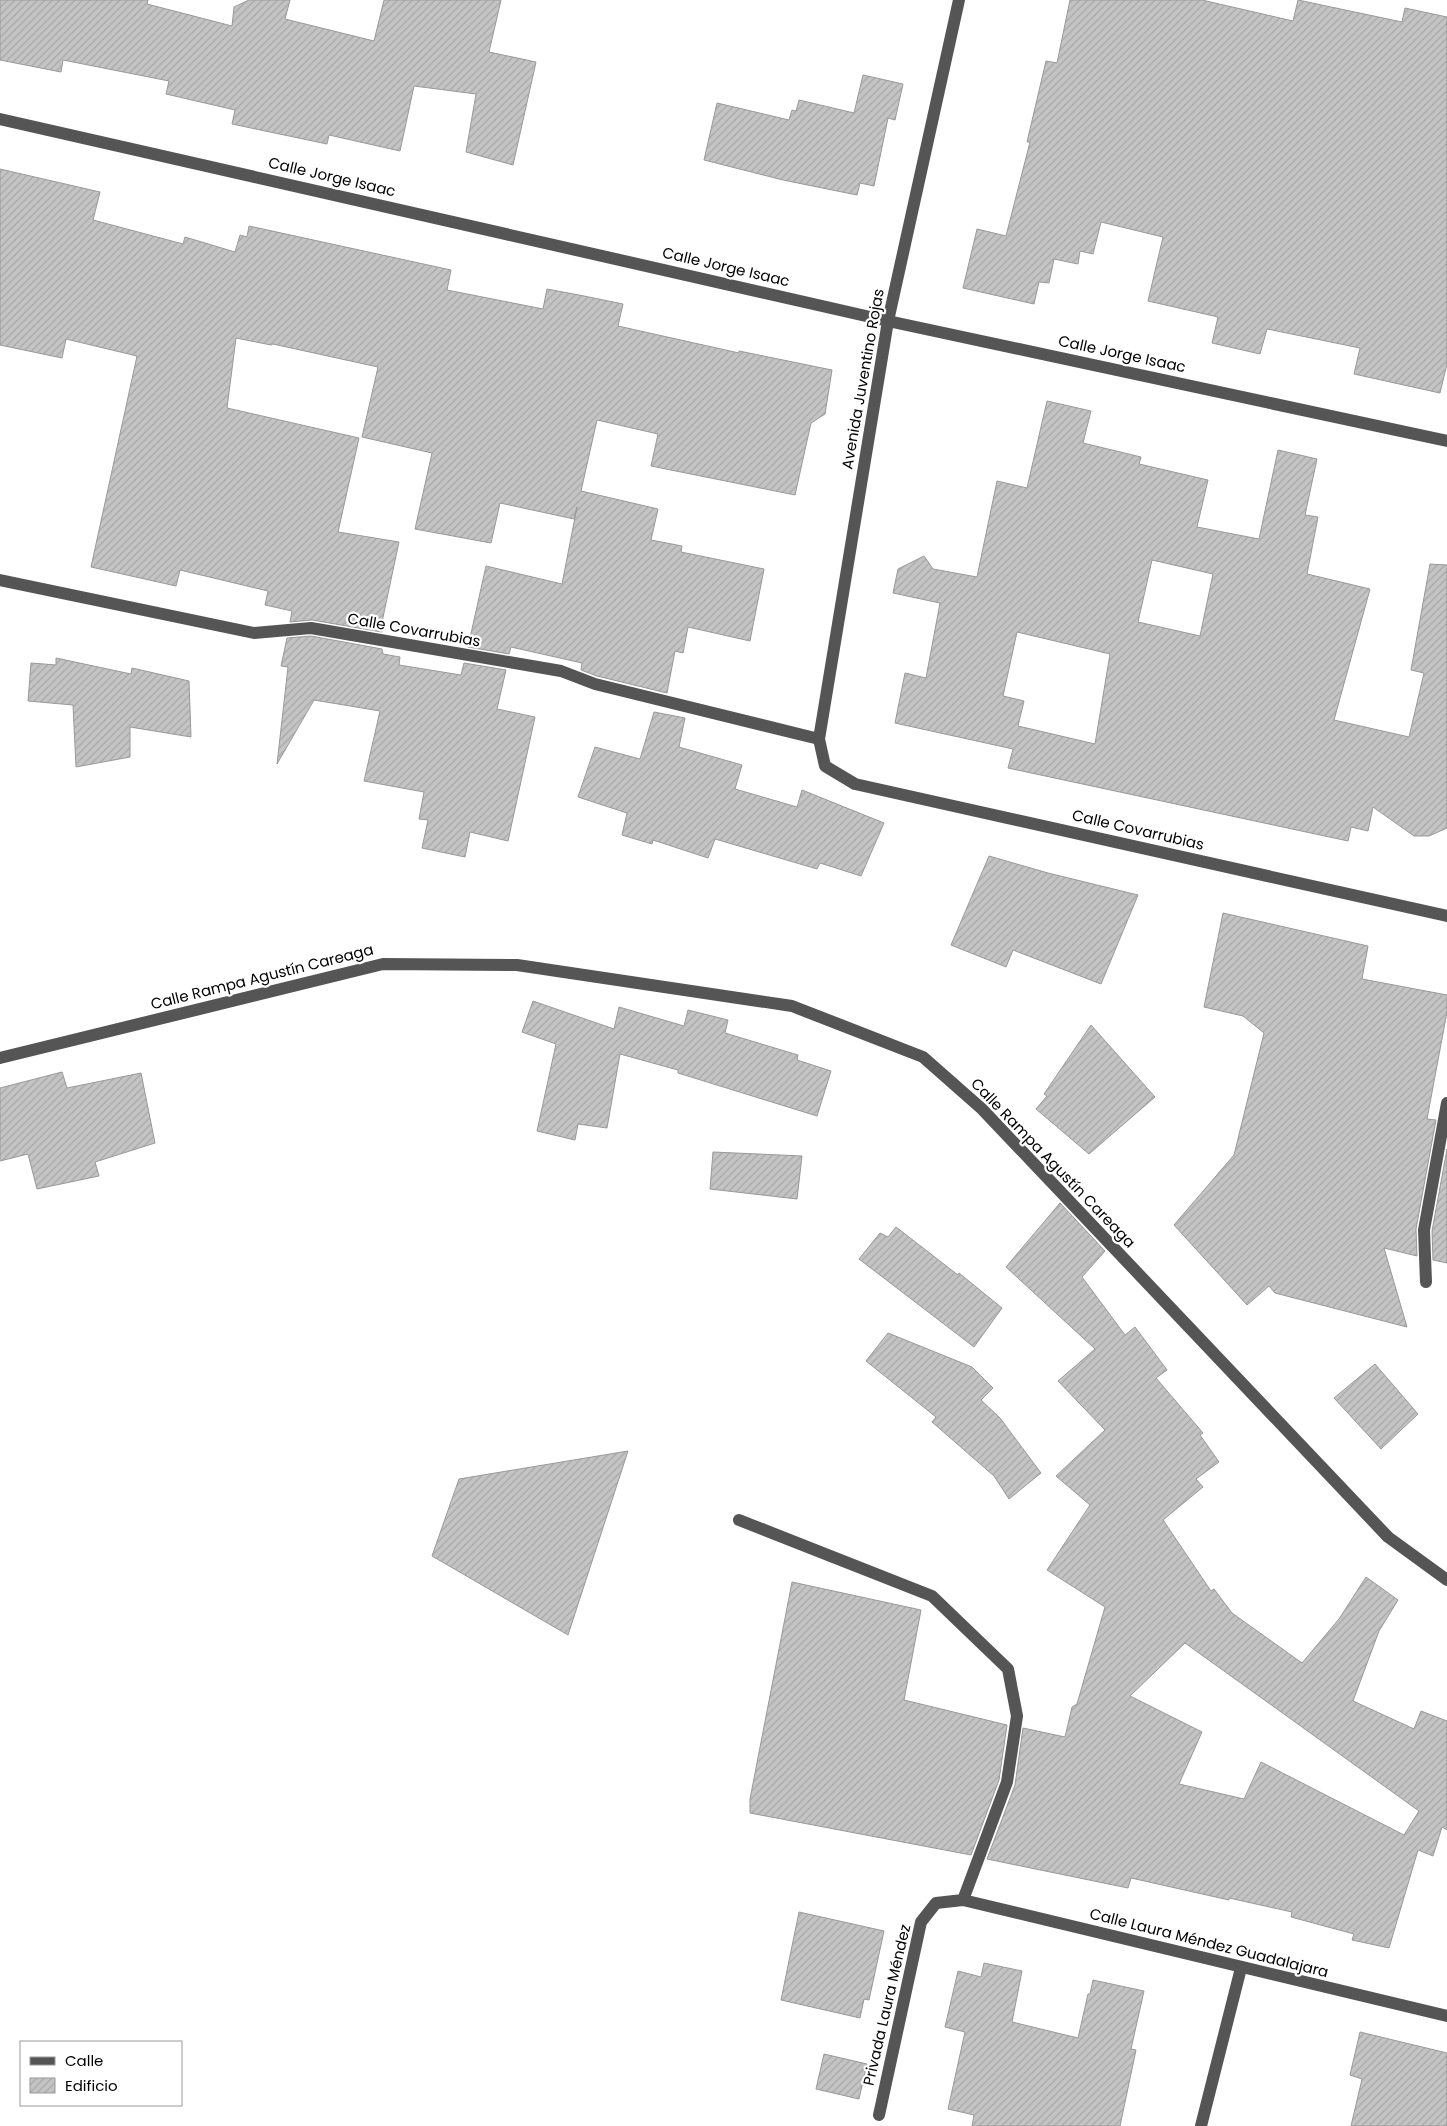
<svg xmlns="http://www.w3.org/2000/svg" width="1447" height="2126" font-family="Poppins,sans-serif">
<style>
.building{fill:url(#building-hatch);stroke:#999;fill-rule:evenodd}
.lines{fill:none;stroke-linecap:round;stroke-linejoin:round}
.minor{stroke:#555;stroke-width:12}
.labels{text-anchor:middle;stroke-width:4.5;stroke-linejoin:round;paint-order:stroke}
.street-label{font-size:15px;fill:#000;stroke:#fff}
</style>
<defs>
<pattern id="building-hatch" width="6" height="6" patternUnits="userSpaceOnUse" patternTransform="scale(1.25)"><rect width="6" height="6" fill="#c4c4c4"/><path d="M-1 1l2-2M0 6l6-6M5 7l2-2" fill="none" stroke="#a7a7a7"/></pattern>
</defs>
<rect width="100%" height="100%" fill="#fff"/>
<!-- building -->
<path class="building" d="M0,0H148L147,4L232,26L234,7L249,0H290L285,19L374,41L384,0H501L489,52L536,62L513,165L466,152L476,94L414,86L400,151L329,135L327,144L232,124L235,110L166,94L169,81L63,60L61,72L0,60Z
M1070,0H1202L1293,21L1298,0L1402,22L1405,8L1447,17V364L1440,393L1354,374L1360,348L1267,329L1260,354L1212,343L1218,317L1148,301L1163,237L1101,222L1093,254L1080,251L1078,264L1054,259L1049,283L1039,282L1034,304L963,288L977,229L1006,236L1030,142H1027L1046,61L1057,63Z
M863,75L903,84L895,120L888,118L874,186L860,183L857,195L783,180L704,160L717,103L789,120L792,110L796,111L799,100L854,113Z
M0,169L100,192L93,220L183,244L185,237L235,252L240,235L247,237L249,226L451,270L447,290L543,309L547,289L579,295L623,304L618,326L739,353V351L832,370L825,414L811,423L795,495L651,466L658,434L597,420L581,491L658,509L651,540L682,546L681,552L764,569L750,641L688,627L683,653L675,651L667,693L597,676L581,670L582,663L511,647L509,654L468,647L486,566L562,584L577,507L574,519L500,503L491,543L415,529L432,453L362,437L378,367L273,344L271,345L236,338L227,408L359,438L338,532L399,542L382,622V632L312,620L290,622L292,611L265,605L268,591L180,570L176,586L91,567L137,356L66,339L62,358L0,345Z
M1047,401L1091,411L1083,443L1141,457L1139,464L1208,480L1197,527L1259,539L1278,450L1317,459L1305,515L1318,517L1307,574L1370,589L1334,720L1409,737L1424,673L1411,670L1430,564L1447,565V828L1429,836H1414L1373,807L1368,831L1351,827L1348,841L1008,768L1013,749L895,723L905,673L926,678L940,603L893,593L898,569L924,556L933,569L977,577L997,481L1027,488ZM1152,560L1213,574L1200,636L1138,622ZM1017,632L1110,654L1095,744L1018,726L1024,701L1003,696Z
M311,636L382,649L383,654L400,657L399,665L461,675L464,663L506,670L497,709L535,717L508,841L470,832L465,857L422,848L428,820L419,819L424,792L364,781L380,711L314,700L277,764L288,667L281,666L287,638Z
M56,658L131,674L132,668L189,681L191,737L130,727V757L76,767L73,705L28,701L31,663L56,665Z
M654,712L685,718L679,747L742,765L735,789L797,807L802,790L884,823L861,876L820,863L817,869L715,839L708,858L653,840L652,844L622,835L627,813L578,797L595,747L640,759Z
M989,856L1048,873L1138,895L1101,984L1013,950L1006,967L951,945Z
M1223,913L1368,946L1362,979L1447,995V1012L1427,1119L1436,1120L1416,1229L1417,1256L1384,1248L1407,1327L1275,1293L1269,1286L1247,1305L1174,1225L1234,1155L1264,1033L1243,1016L1204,1007Z
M533,1001L614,1029L619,1007L684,1026L688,1010L728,1020L725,1033L798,1055L797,1060L831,1071L817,1116L678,1073V1070L620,1054L607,1128L578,1124L575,1140L537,1131L556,1044L522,1032Z
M1091,1025L1155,1097L1089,1154L1036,1109L1047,1096L1044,1094Z
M62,1072L67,1088L141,1073L155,1143L95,1162L99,1176L37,1189L28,1154L0,1161V1088Z
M1447,1149V1263L1433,1260L1432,1231Z
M713,1152L802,1156L797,1199L710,1189Z
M1060,1203L1105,1251L1082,1277L1125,1335L1135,1327L1167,1370L1156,1378L1203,1433L1200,1435L1219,1462L1196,1479L1203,1487L1163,1520L1211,1591L1214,1589L1232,1613L1302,1663L1339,1619L1366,1577L1398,1600L1379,1631L1353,1701L1414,1729L1421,1711L1447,1721V1830L1442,1827L1433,1856L1418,1850L1389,1948L1352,1940L1354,1934L1291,1917L1292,1912L1229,1898V1900L1131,1878L1128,1888L987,1859L1015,1785L1023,1728L1065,1737L1072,1707L1077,1704L1105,1607L1047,1570L1090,1505L1056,1476L1105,1430L1058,1381L1095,1349L1006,1267ZM1185,1643L1419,1811L1404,1835L1261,1762L1244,1799L1179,1784L1202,1732L1130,1696Z
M896,1227L958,1275L959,1273L1002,1308L974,1347L859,1259L880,1233L888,1237Z
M888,1333L972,1367L993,1388L981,1400L1000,1418L1041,1473L1009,1499L994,1476L932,1422L936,1417L866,1361Z
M1375,1364L1418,1414L1381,1449L1334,1398Z
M628,1451L568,1635L432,1556L459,1479Z
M792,1582L921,1610L904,1700L1007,1725L999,1780L971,1855L750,1813V1799Z
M799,1912L884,1931L869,2000L864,1999L860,2018L781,2000Z
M984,1963L1022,1971L1012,2022L1078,2038L1088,1994H1090L1093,1980L1144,1991L1131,2049L1136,2050L1120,2126H972L974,2115L948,2109L965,2032L945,2027L958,1971L981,1977Z
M1360,2032L1447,2053V2126H1351L1362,2079L1350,2075Z
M824,2054L867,2064L859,2099L816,2089Z"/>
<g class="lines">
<!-- minor -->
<path class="minor" d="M959,0L888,321L819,739L825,766L855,784L1447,916
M0,119L888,321L1447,441
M0,580L254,633L311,628L561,671L595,684L819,739
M0,1058L383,964L517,965L792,1006L923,1057L982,1109L1388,1537L1447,1580
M1426,1282L1424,1230L1447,1103
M739,1520L932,1596L1008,1669L1017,1716L1007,1782L963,1900
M879,2115L921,1922L936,1903L963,1900L1447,2016
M1201,2126L1241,1968"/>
</g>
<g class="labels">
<!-- street labels -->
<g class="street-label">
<text transform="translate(332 177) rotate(13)" y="5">Calle Jorge Isaac</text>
<text transform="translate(726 267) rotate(13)" y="5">Calle Jorge Isaac</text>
<text transform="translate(1122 354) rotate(12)" y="5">Calle Jorge Isaac</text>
<text transform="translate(863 379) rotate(-80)" y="5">Avenida Juventino Rojas</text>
<text transform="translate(414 630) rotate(10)" y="5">Calle Covarrubias</text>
<text transform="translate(1138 830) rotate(13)" y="5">Calle Covarrubias</text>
<text transform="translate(262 977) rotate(-14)" y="5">Calle Rampa Agustín Careaga</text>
<text transform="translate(1053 1163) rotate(46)" y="5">Calle Rampa Agustín Careaga</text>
<text transform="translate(1209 1943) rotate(14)" y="5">Calle Laura Méndez Guadalajara</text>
<text transform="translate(887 2005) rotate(-77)" y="5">Privada Laura Méndez</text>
</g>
</g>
<!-- legend -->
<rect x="20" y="2041" width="162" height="65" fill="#ffffff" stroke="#999999"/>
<rect x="30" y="2057" width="25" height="8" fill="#555555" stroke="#999999"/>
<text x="65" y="2066" font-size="15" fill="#000000">Calle</text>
<rect x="30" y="2078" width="25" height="15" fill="url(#building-hatch)" stroke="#999999"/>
<text x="65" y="2091" font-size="15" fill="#000000">Edificio</text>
</svg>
